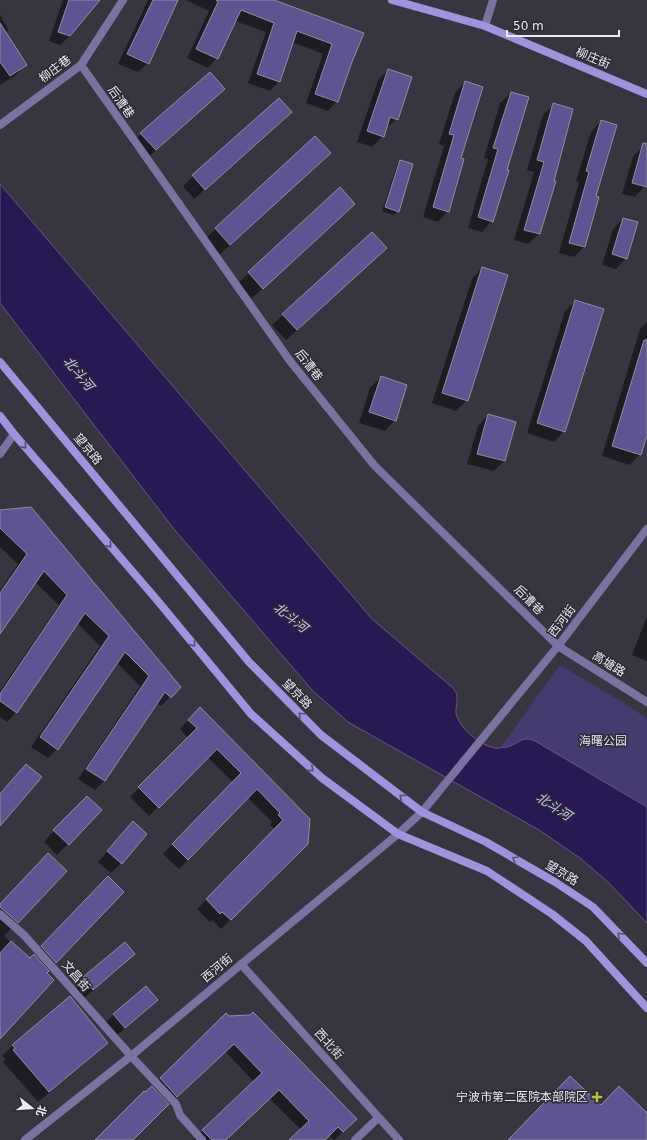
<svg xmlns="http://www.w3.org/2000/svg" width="647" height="1140" font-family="'DejaVu Sans','Noto Sans SC',sans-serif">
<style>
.green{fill:#453b6f}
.water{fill:#291953;stroke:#645883}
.shadow{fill:#0007}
.building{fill:#5f5392;stroke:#908f9b}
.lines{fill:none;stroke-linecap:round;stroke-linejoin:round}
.minor{stroke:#7a73a2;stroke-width:8}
.secondary{stroke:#9f93de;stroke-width:8}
.oneway{stroke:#544f70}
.poi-dot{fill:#bcbf44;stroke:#2c2b35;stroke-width:1.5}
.labels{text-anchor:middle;stroke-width:3;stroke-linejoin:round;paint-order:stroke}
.street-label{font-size:12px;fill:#ecebf2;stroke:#2c2b35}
.park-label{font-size:12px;fill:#e2e0f3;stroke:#2c2b35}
.poi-label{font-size:12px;fill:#ecebf2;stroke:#2c2b35;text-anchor:end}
.water-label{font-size:13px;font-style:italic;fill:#cdc5fd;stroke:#2c2b35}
</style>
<rect width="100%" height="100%" fill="#373540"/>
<!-- green -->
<path class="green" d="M560,665L629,706L647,719V823L495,755Z"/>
<!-- water -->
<path class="water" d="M0,184L372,619L453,688C454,690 457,693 457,696C458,702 455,708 456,714C461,730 479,744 494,748C498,749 503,747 507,747C519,744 522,735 535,741L647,807V923L608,882L580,858L539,830L348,722L312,690L174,529L0,303Z"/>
<!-- shadow -->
<path class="shadow" d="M63,0H98L70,36L60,45L49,41Z
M148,0H177L148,63L138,72L118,64Z
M186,0H272L362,34L337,101L328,111L306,103L323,54L292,42L279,81L270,91L248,83L266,32L235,21L217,58L208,68L187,58L209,11Z
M0,14L8,30L5,33L26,65L15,76L0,85Z
M388,70L397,119L385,129L383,136L372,147L357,142L378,80Z
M465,82L460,159L448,211L438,222L423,217L444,146L439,144L455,93Z
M511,93L506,170L492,221L482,232L468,228L488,159L484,158L500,103Z
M213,99L145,160L131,144L141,134Z
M553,105L539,234L528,244L514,240L534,172L527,170L543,115Z
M291,112L194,199L183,186L193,176Z
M601,121L594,196L598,197L584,247L574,257L559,253L579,182L576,181L591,132Z
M315,137L319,163L219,255L205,239Z
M643,146L647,147V179L645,186L635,197L622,194L633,157Z
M400,162L398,211L394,215L382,211L397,165Z
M344,214L252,298L238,283L249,273Z
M623,219L626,258L616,269L602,265L613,229Z
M375,258L286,340L272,325L283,315Z
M482,268L467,400L456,411L432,403L472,279Z
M576,301L564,431L554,442L527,433L565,311Z
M647,322V432L640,454L630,465L602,456L640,329Z
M381,377L395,420L385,431L359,423L370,388Z
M488,415L515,422L504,461L494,471L467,464L478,426Z
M0,511L170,697L161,706L157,703L104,781L95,790L78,779L140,686L116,662L57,749L48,758L31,747L100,646L77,623L16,712L7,722L0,717V691L59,605L35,582L0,632V590L18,564L0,547Z
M647,616V661L632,655Z
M200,708L307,843L221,929L212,920L210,922L197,909L275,830L270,825L272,822L248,798L179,869L163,854L233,782L207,757L149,816L130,797L188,738L180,729Z
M76,807L100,810L57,855L44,842Z
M133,823L121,863L111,873L98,862Z
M97,888L123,892L47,971L0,1038V905L17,922L4,936L30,959Z
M134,954L124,964L84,998L75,987L85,976Z
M70,997L107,1043L97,1053L38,1102L3,1062L6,1059L2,1056L12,1046Z
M157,1000L114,1038L103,1025L114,1014Z
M226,1014L356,1119L334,1140L328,1135L323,1140H290L301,1130L269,1098L225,1140H193L254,1082L225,1051L168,1105L167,1104L131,1140H97Z"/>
<!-- building -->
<path class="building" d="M69,0H100L70,36L58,32Z
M153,0H178L149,64L127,54Z
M216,0H274L364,33L352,62L338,102L315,94L332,44L297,31L280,82L257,74L274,23L241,10L218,59L196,49L218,2Z
M0,23L27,65L10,76L0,62Z
M388,69L412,77L398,120L390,117L384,137L367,131Z
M210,72L225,89L156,150L140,133Z
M465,81L483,87L461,158L464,159L449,212L433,207L454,135L449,134Z
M511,92L529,97L507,170H509L493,222L478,217L498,149L493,148Z
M279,98L292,112L205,190L192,175Z
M553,103L573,109L554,181H556L540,234L524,230L544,162L537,160Z
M601,120L617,125L596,196L599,197L585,247L569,243L589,172L586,171Z
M315,136L331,153L230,245L215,228Z
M643,143L647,144V187L632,183Z
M400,160L413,164L399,212L385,207Z
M340,187L355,204L263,289L248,272Z
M623,218L638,222L627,259L612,254Z
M372,232L387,248L297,330L282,314Z
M482,267L508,275L468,401L442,393Z
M575,300L604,309L565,432L537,423Z
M644,340H647V435L641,455L612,446Z
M381,376L407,385L396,421L369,412Z
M488,414L516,422L505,461L477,454Z
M31,507L181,687L171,698L165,692L105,781L86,769L149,676L125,652L58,750L40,737L109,636L85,613L17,713L0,701V694L67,595L44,571L0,634V593L27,554L0,528V510Z
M200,707L310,819L308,844L231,920L222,912L220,914L206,899L283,820L278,815L280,813L257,789L188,860L172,844L241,773L217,749L159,808L138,787L197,728L188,720Z
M26,764L42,777L0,826V794Z
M87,796L102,810L69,845L53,830Z
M133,821L147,834L122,864L107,851Z
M48,853L67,871L18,923L0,907V904Z
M108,876L124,892L56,963L41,946Z
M11,941L30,958L34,954L49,971L47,973L54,980L0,1039V953Z
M125,942L135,954L93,990L83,977Z
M146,986L158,1000L125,1028L113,1014Z
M70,996L108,1043L49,1092L13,1050L15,1048L12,1045Z
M253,1012L357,1119L343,1132L338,1127L325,1140H289L309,1121L279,1090L226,1140H212L202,1130L262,1073L234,1044L177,1097L160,1078L226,1013L229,1016L250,1015Z
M570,1076L601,1105L619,1086L647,1113V1140H508Z
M152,1086L169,1104L133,1140H95L144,1091L145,1092Z"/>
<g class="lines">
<!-- minor -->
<path class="minor" d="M485,26L493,0
M81,65L290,361L374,465L558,646L647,702
M0,125L81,65L123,0
M0,454L14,434
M0,914L24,935L131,1056L176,1104L180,1115L202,1140
M241,964L399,1140
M25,1140L131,1056L398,834L422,812L558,646L647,529
M355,1140L378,1118"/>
<!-- secondary -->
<path class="secondary" d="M392,0L485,26L647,94
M0,362L249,662L321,735L422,812L486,842L555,882L593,907L647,963
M0,416L14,434L157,600L251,714L322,778L398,834L487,871L552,914L586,941L647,1008"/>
</g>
<!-- one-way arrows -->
<defs><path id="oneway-chevron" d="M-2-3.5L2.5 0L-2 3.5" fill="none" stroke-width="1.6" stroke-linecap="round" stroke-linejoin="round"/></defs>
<g class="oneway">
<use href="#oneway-chevron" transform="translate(24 446) rotate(49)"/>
<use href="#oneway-chevron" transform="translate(109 545) rotate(49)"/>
<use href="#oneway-chevron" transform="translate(193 644) rotate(51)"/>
<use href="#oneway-chevron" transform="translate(301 715) rotate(-135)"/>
<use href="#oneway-chevron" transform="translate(311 769) rotate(42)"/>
<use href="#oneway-chevron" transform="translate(402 797) rotate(-143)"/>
<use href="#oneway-chevron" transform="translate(515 859) rotate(-150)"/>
<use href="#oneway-chevron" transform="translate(620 935) rotate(-134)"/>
</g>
<!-- markers -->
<path class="poi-dot" d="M595 1091h4v4h4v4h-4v4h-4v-4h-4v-4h4z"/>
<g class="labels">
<!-- street labels -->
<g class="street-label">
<text transform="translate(593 58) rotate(23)" y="4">柳庄街</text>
<text transform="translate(55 69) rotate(-37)" y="4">柳庄巷</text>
<text transform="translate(121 102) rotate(55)" y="4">后漕巷</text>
<text transform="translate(309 365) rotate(52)" y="4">后漕巷</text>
<text transform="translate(88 449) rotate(50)" y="4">望京路</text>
<text transform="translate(529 600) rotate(45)" y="4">后漕巷</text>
<text transform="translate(562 621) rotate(-53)" y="4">西河街</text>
<text transform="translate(609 664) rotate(32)" y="4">高塘路</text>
<text transform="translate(297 694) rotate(45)" y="4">望京路</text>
<text transform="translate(562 873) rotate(31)" y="4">望京路</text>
<text transform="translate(217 968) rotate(-40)" y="4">西河街</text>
<text transform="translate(76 976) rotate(49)" y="4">文昌街</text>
<text transform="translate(329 1044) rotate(48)" y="4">西北街</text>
</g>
<!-- park labels -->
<g class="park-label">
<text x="603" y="745">海曙公园</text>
</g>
<!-- poi labels -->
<g class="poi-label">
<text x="588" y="1101">宁波市第二医院本部院区</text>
</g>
<!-- water labels -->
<g class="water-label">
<text transform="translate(79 373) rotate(50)" y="5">北斗河</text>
<text transform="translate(291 617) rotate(38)" y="5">北斗河</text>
<text transform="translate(554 806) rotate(33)" y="5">北斗河</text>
</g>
</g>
<!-- north arrow -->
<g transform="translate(32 1108) rotate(107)" stroke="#2c2b35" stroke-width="3" paint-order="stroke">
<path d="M0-3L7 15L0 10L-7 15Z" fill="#ecebf2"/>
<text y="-6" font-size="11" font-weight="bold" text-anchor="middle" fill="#ecebf2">北</text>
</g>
<!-- scale -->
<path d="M507 30v6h112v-6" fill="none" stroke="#ecebf2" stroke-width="2"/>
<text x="513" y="30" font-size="12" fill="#ecebf2" stroke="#2c2b35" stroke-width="3" paint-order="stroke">50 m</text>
</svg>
